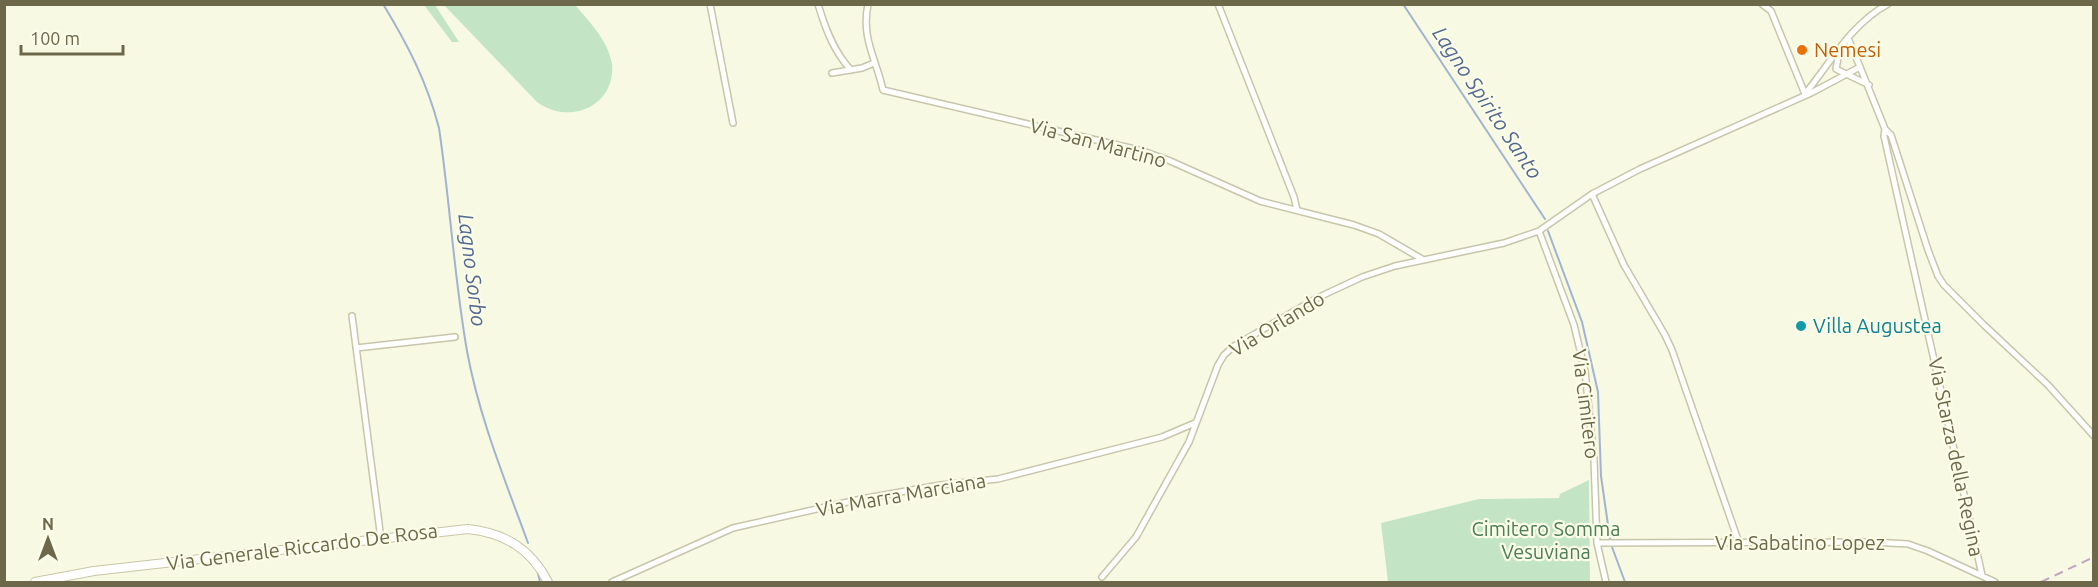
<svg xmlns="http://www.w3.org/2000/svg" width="2098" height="587" font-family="Ubuntu,sans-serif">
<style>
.green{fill:#c3e5c5}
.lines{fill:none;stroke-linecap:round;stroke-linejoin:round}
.stream{stroke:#a1b3d1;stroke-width:2}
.street-casing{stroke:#c8c6aa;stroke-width:8}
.secondary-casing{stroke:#c9c6a6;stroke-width:10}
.street{stroke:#fff;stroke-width:5}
.secondary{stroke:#fff;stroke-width:8}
.rail{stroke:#c1a3c0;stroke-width:2;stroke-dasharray:9 6;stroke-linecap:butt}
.food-dot{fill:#e8710a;stroke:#fbfde8;stroke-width:2}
.culture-dot{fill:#0f9aa8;stroke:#fbfde8;stroke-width:2}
.labels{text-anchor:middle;stroke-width:4.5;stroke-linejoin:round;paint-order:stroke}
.food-label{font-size:20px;fill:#c56008;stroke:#fbfde8;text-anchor:start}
.street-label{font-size:20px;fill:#6e684b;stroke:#fbfde8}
.culture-label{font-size:20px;fill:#0d838f;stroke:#fbfde8;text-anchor:start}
.park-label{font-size:20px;fill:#4b7e54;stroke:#fbfde8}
.water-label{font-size:21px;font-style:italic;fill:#526993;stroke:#fbfde8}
</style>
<rect width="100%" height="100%" fill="#f7f9e2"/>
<!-- green -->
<path class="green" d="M424,5H435L459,42H452Z
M444,5H575C589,21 609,42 612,64C616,106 569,126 537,102Z
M1589,480L1590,582H1388L1381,523L1479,499L1559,498L1560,494Z"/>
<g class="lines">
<!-- stream -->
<path class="stream" d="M383,4C408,45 427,82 439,128C450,202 454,277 467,351C479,417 505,480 528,543
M1403,4L1545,219
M1548,231L1582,322L1598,392L1601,476L1610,539
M1612,547L1625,582
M537,570L540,582"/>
<defs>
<path id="street" d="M710,4L733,123
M818,4C825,28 834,52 851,70
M868,4C861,39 876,58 883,90L1143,151L1168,160L1260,201L1354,225L1379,234L1422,259
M1218,4L1294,197L1297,210
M1762,4L1771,11L1805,94
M1839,52L1836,69L1869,85
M1860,67L1885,129L1884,136L1982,575
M832,73L862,68L874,63
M1805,94C1831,62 1851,24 1888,4
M1885,129L1891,135L1928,250L1938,276L1944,285L1984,325L2048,385L2094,436
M1592,194L1624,265L1665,335L1672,350L1739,543
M1539,231L1574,325L1585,371L1594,460L1597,543L1606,582
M352,316L381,539
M356,348L455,337
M1597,543L1872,542L1908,544L1928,551L1995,582
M1102,577L1136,537L1189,442L1218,365L1224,355L1234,346L1317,298L1362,277L1395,266L1504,243L1539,231L1592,194L1640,169L1811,93L1860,67L1848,38
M612,582L733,528L861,499L940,485L998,479L1162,437L1195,423"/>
<path id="secondary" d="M35,582L94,571L468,529C505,533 531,549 548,582"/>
</defs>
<!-- street casing -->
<use href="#street" class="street-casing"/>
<!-- secondary casing -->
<use href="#secondary" class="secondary-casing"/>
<!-- street -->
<use href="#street" class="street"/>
<!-- secondary -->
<use href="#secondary" class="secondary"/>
<!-- rail -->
<path class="rail" d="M2041,582L2094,557"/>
</g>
<!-- markers -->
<circle class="food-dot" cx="1802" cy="50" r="6"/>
<circle class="culture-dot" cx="1801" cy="326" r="6"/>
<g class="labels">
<!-- food labels -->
<g class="food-label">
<text x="1814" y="57">Nemesi</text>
</g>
<!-- street labels -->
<g class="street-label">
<text transform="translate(1098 143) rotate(15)" y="7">Via San Martino</text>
<text transform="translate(1277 324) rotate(-31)" y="7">Via Orlando</text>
<text transform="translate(1586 404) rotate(83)" y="7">Via Cimitero</text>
<text transform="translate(1956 457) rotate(78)" y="7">Via Starza della Regina</text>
<text transform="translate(901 495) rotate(-10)" y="7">Via Marra Marciana</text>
<text x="1800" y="550">Via Sabatino Lopez</text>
<text transform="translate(302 547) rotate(-7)" y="7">Via Generale Riccardo De Rosa</text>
</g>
<!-- culture labels -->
<g class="culture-label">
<text x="1813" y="333">Villa Augustea</text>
</g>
<!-- park labels -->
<g class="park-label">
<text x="1546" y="536">Cimitero Somma<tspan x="1546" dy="23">Vesuviana</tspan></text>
</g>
<!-- water labels -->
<g class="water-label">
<text transform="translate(1487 103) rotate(56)" y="7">Lagno Spirito Santo</text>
<text transform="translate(472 270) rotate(83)" y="7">Lagno Sorbo</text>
</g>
</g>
<!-- border -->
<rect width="2098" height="587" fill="none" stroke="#6e684b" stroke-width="12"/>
<!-- north arrow -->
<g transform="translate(48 539)" stroke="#fbfde8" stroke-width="4.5" paint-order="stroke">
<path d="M0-4.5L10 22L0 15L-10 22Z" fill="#6e684b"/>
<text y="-9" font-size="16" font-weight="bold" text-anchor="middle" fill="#6e684b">N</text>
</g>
<!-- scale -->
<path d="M21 45v9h102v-9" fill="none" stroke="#6e684b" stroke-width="3"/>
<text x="30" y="45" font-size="18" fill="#6e684b" stroke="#fbfde8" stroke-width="4.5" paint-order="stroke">100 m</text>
</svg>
